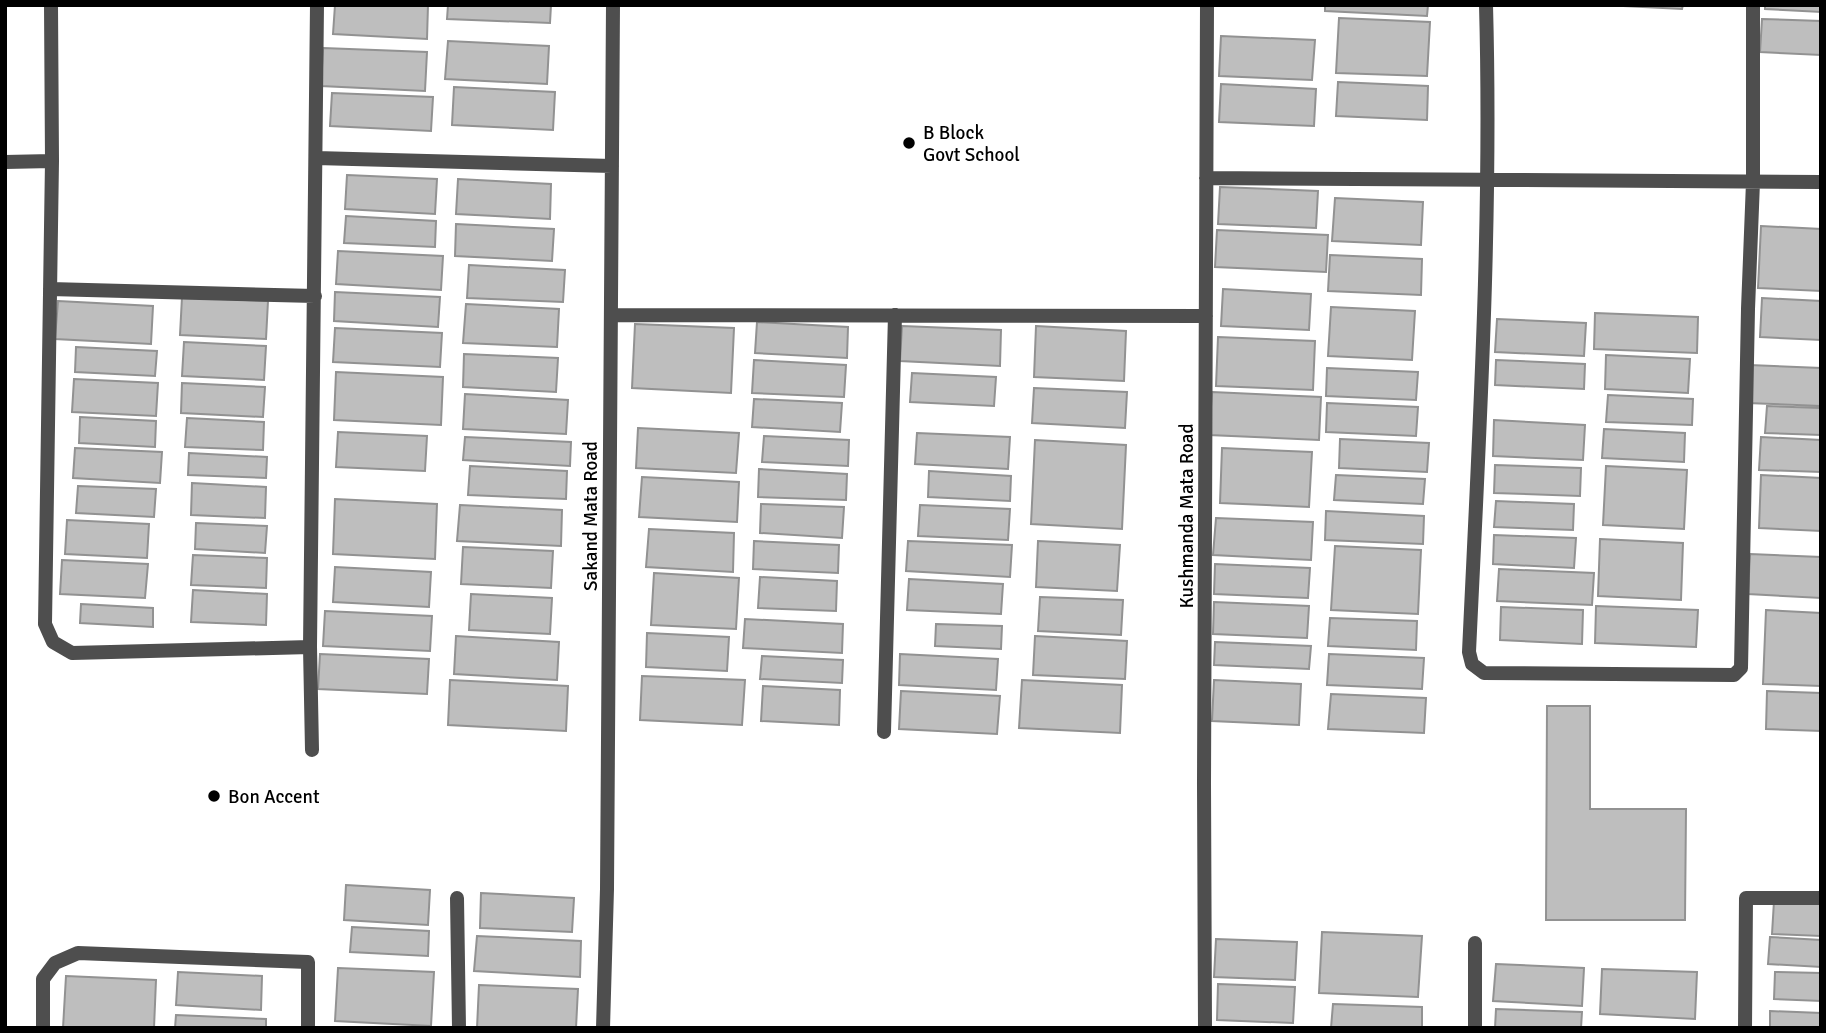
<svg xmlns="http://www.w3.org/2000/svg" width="1826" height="1033" font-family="Signika,sans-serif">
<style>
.building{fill:#bebebe;stroke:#929292;stroke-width:2}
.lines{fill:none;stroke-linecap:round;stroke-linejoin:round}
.minor{stroke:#4e4e4e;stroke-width:14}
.poi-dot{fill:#000;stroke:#fff;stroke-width:2.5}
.labels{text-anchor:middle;stroke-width:5;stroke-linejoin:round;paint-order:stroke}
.poi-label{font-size:19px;fill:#000;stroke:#fff;text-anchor:start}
.street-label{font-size:19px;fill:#000;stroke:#fff}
</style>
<rect width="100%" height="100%" fill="#fff"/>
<!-- building -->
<path class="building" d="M335,5H428L427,39L333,34Z
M448,5H551L550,23L447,19Z
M1325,5H1428L1427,16L1325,11Z
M1603,5H1683L1682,9Z
M1765,5H1821V12L1765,9Z
M1339,18L1430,22L1427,76L1336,73Z
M1762,19L1821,21V55L1760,52Z
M1221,36L1315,40L1312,80L1219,76Z
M448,41L549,46L547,84L445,79Z
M323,48L427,52L425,91L321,86Z
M1338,82L1428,86L1427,120L1336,116Z
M1221,84L1316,89L1314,126L1219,122Z
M454,87L555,92L553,130L452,125Z
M332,93L433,97L431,131L330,126Z
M347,175L437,179L435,214L345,209Z
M458,179L551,184L550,219L456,214Z
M1220,187L1318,191L1316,228L1218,224Z
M1335,198L1423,202L1421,245L1332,241Z
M346,216L436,221L435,247L344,243Z
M456,224L554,229L552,261L455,256Z
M1761,226L1821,229V291L1758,288Z
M1217,230L1328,235L1326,272L1215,267Z
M338,251L443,256L441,290L336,284Z
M1330,255L1422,259L1421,295L1328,291Z
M469,265L565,270L563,302L467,298Z
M1223,289L1311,294L1309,330L1221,326Z
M335,292L440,297L438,327L334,321Z
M182,297L268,301L266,339L180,335Z
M1762,298L1821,301V340L1760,337Z
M58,301L153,306L151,344L55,339Z
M466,304L559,309L557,347L463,343Z
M1331,307L1415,311L1412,360L1328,356Z
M1595,313L1698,317L1697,353L1594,349Z
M1497,319L1586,323L1584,356L1495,352Z
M757,322L848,327L847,358L755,353Z
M635,324L734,328L731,393L632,388Z
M902,326L1001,330L1000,366L900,361Z
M1036,326L1126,331L1124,381L1034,377Z
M335,328L442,333L440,367L333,362Z
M1218,337L1315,341L1313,390L1216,386Z
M184,342L266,346L264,380L182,376Z
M76,347L157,351L155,376L75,372Z
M464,354L558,358L556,392L463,387Z
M1606,355L1690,359L1688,393L1605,389Z
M754,360L846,365L844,397L752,393Z
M1496,360L1585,364L1584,389L1495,385Z
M1749,365L1821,368V406L1747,403Z
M1327,368L1418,372L1416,400L1326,396Z
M336,372L443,377L441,425L334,420Z
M912,373L996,377L994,406L910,402Z
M74,379L158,383L156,416L72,412Z
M182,383L265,387L263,417L181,413Z
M1034,388L1127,392L1125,428L1032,423Z
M1212,392L1321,397L1319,440L1209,435Z
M465,394L568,400L566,434L463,429Z
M1608,395L1693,399L1692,425L1606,422Z
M754,399L842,403L840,432L752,427Z
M1327,403L1418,407L1416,436L1326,432Z
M1767,406L1821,408V435L1765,433Z
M80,417L156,421L155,447L79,443Z
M187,418L264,422L263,450L185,447Z
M1494,420L1585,425L1583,460L1493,456Z
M638,428L739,433L736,473L636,468Z
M1604,429L1685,433L1684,462L1602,458Z
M338,432L427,436L425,471L336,467Z
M917,433L1010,437L1008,469L915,464Z
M764,436L849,440L848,466L762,462Z
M465,437L571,442L570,466L463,460Z
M1761,437L1821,440V472L1759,470Z
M1340,439L1429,443L1427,472L1339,468Z
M1035,440L1126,445L1122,529L1031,524Z
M75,448L162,452L160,483L73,478Z
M1222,448L1312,452L1309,507L1220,503Z
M189,453L267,457L266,478L188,475Z
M1495,465L1581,468L1580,496L1494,493Z
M470,466L567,471L566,499L468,495Z
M1606,466L1687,470L1684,529L1603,525Z
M759,469L847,474L846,500L758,497Z
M929,471L1011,476L1010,501L928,497Z
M1336,475L1425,479L1423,504L1334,500Z
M1761,475L1821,478V531L1759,528Z
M642,477L739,482L737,522L639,517Z
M192,483L266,487L265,518L191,515Z
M78,486L156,489L154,517L76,513Z
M335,499L437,504L435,559L333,554Z
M1496,501L1574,504L1573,530L1494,527Z
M761,504L844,507L842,538L760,533Z
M460,505L562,510L561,546L457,541Z
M920,505L1010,509L1008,540L918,536Z
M1326,511L1424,516L1423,544L1325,540Z
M1216,518L1313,522L1311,560L1213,555Z
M67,520L149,524L147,558L65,554Z
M196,523L267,526L265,553L195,549Z
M649,529L734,533L733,572L646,567Z
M1494,535L1576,538L1574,568L1493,564Z
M1600,539L1683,543L1681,600L1598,596Z
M754,541L839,545L838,573L753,569Z
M908,541L1012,545L1010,577L906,571Z
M1038,541L1120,545L1117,591L1036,587Z
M1335,546L1421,550L1418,614L1331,610Z
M463,547L553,551L551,588L461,584Z
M1750,554L1821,557V598L1748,594Z
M193,555L267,558L266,588L191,585Z
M62,560L148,564L145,598L60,594Z
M1215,564L1310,568L1308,598L1214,594Z
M335,567L431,572L429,607L333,602Z
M1499,569L1594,573L1592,605L1497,601Z
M654,573L739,578L736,629L651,625Z
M760,577L837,581L836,611L758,608Z
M909,579L1003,584L1001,614L907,610Z
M193,590L267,594L266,625L191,622Z
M471,594L552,598L550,634L469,630Z
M1040,597L1123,600L1121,635L1038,631Z
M1214,602L1309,606L1307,638L1213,634Z
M81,604L153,608V627L80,623Z
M1596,606L1698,610L1696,647L1595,643Z
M1501,607L1583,610L1582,644L1500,640Z
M1766,610L1821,613V686L1763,684Z
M325,611L432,616L430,651L323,646Z
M1330,618L1417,621L1416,650L1328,646Z
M745,619L843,624L842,653L743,648Z
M936,624L1002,626L1001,649L935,646Z
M647,633L729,637L727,671L646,667Z
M456,636L559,642L557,680L454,674Z
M1035,636L1127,641L1125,679L1033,675Z
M1215,642L1311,646L1309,669L1214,665Z
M320,654L429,659L427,694L318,689Z
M900,654L998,659L996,690L899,685Z
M1329,654L1424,658L1422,689L1327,685Z
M762,656L843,660L842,683L760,679Z
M642,676L745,680L742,725L640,720Z
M450,680L568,686L566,731L448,725Z
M1022,680L1122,685L1120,733L1019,728Z
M1214,680L1301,684L1299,725L1212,721Z
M763,686L840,690L839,725L761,721Z
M901,691L1000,696L997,734L899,729Z
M1767,691L1821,693V731L1766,729Z
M1331,694L1426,698L1424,733L1328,729Z
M1547,706H1590V809H1686L1685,920H1546Z
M346,885L430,890L428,925L344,920Z
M481,893L574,898L572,932L480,928Z
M1774,901L1821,903V936L1772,934Z
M352,927L429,931L428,956L350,952Z
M1322,932L1422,936L1418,997L1319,993Z
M477,936L581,941L580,977L474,971Z
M1770,937L1821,940V967L1768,964Z
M1216,939L1297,942L1295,980L1214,977Z
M1496,964L1584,968L1582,1006L1493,1001Z
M338,968L434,972L431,1026L335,1021Z
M1602,969L1697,972L1695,1019L1600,1014Z
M178,972L262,976L261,1010L176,1005Z
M1775,972L1821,973V1001L1774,999Z
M66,976L156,980L154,1028H63Z
M1218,984L1295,987L1293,1023L1217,1020Z
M479,985L578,989L576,1028H477Z
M1333,1004L1422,1007V1028H1331Z
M1496,1009L1582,1012L1581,1028H1495Z
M1770,1011L1821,1013V1028H1770Z
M176,1015L266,1019V1028H175Z"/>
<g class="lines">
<!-- minor -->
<path class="minor" d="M51,5L52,161L45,624L53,642L72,653L310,647L317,5
M1486,5C1492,221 1479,437 1469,652L1472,664L1484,673L1734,675L1741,668L1748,309L1753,182V5
M316,158L612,166
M5,162L52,161
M1206,178L1821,182
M50,289L315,296
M611,315L1206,316
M310,647L312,750
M884,732L895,315
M457,898L459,1028
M1475,943V1028
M43,1028V979L55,963L78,953L308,962V1028
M603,1028L607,889L613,5
M1205,1028L1204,784L1207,5
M1745,1028L1746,898H1821"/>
</g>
<!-- markers -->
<g class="poi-dot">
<circle cx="909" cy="143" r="7"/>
<circle cx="214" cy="796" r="7"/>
</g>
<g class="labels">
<!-- poi labels -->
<g class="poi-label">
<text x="923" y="139">B Block<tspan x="923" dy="22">Govt School</tspan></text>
<text x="228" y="803">Bon Accent</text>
</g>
<!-- street labels -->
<g class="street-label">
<text transform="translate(590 516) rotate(-90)" y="7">Sakand Mata Road</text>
<text transform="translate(1186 516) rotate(-90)" y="7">Kushmanda Mata Road</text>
</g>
</g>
<!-- border -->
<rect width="1826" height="1033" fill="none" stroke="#000000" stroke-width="14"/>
</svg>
